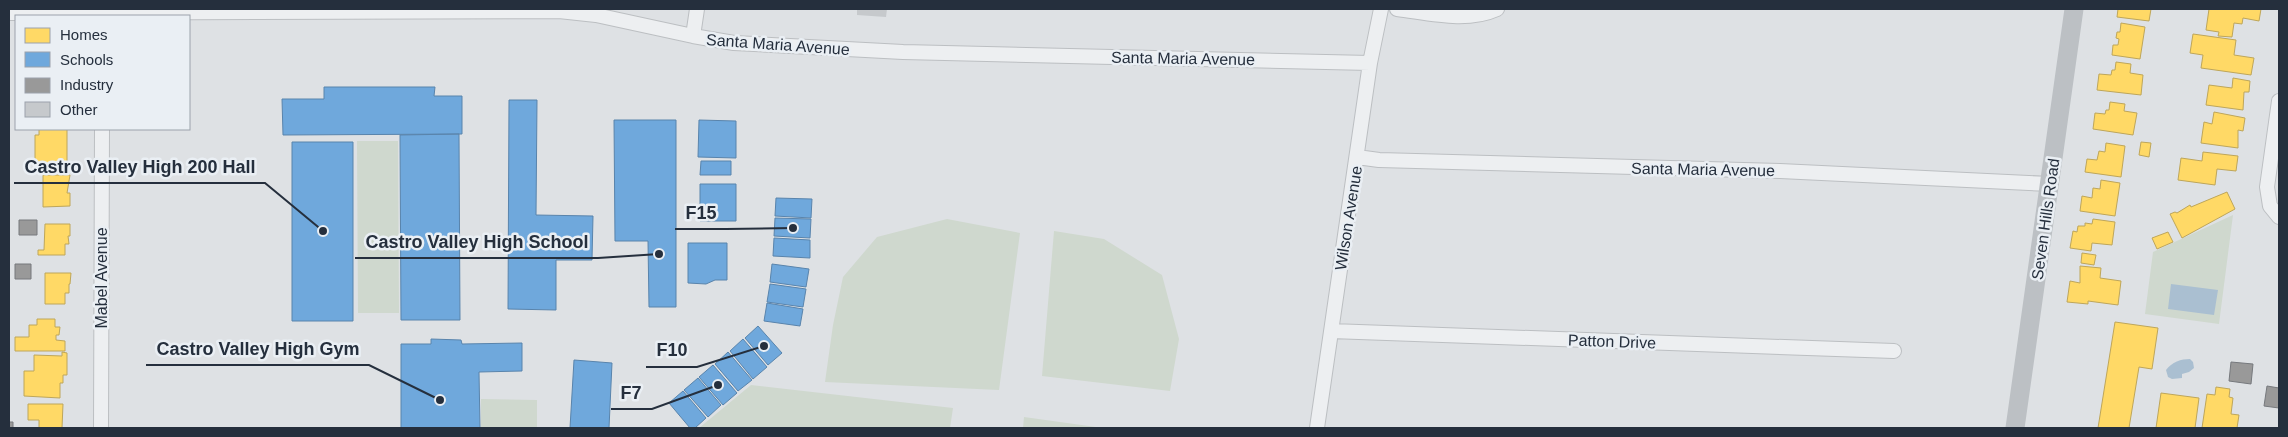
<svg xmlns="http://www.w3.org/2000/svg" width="2288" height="437" font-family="Arial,sans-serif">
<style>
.green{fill:#cfd8ce}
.water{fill:#aabfd1}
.homes{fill:#ffd966;stroke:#bea65a}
.schools{fill:#6fa8dc;stroke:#5984ac}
.industry{fill:#999;stroke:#76797d}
.building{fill:#c6c9cc}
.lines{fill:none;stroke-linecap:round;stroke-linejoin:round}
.street-casing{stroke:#bcbfc2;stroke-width:16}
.street{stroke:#edeff1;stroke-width:14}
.secondary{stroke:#bcc0c4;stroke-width:19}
.labels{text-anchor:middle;stroke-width:5;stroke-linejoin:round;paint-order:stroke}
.street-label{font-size:16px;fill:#252f3d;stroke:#eaeff4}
.leader{fill:none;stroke:#252f3d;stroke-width:2}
.callout-dot{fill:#252f3d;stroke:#eaeff4;stroke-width:2}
.callout-label{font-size:18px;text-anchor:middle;font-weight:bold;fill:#252f3d;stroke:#eaeff4;stroke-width:5;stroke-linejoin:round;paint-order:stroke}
</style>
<rect width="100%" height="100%" fill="#dee1e4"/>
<!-- green -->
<path class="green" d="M357,141H398L399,313H358Z
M2233,215L2219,324L2145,314L2153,252Z
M947,219L1020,233L999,390L825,382L833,325L843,277L877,237Z
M1054,231L1104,239L1162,275L1179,339L1170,391L1042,376Z
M751,385L953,408L950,428H699Z
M481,399L537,400V428H481Z
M1024,417L1103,428H1023Z"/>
<!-- water -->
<path class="water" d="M2171,284L2218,290L2214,315L2168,309Z
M2190,359L2193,362L2194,368L2189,372L2182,374V378L2172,379L2168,377L2166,370C2172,362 2181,359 2190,359Z"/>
<!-- homes -->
<path class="homes" d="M2118,9H2151L2149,21L2117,17Z
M2209,9H2261L2259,21L2243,18L2242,24L2234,23L2232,37L2218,36L2219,32L2206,30Z
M2121,23L2145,27L2140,59L2112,55L2113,45H2118L2119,39L2116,38L2117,32H2120Z
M2193,34L2236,40L2234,55L2254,58L2251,75L2201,68L2203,55L2190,53Z
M2116,62L2131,64L2130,73L2143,75L2141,95L2097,90L2099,74L2111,75L2112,70H2115Z
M2233,78L2250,81L2249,92H2244L2243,110L2206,105L2209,85L2232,88Z
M2110,102L2125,104L2124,111L2137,113L2133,135L2093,129L2095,113L2105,114L2106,110H2109Z
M2214,112L2245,118L2243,131L2238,130V148L2201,143L2204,122L2212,124Z
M39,129H67V164H35V135H39Z
M2141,142L2151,143L2149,157L2139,155Z
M2106,143L2125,146L2121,177L2085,172L2087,159L2097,160L2099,151L2105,152Z
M2203,152L2238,156L2236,171L2217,169L2215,185L2178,180L2181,158L2202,161Z
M43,175H70L67,193H70V206L43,207Z
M2101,180L2120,183L2115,216L2080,211L2082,196L2092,198L2093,188L2100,189Z
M2227,192L2235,209L2182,238L2170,214L2175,212L2177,213L2190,205L2191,207Z
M2093,219L2115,222L2112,245L2092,243L2091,251L2070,248L2073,231L2077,232L2078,226H2085V223L2092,224Z
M45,224H70V236H68L69,244H65V255H38V250H44Z
M2168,232L2173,242L2157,249L2152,238Z
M2082,253L2096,255L2094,265L2081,263Z
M2080,266L2101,268L2100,278L2121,281L2118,305L2088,301V304L2067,302L2070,281L2080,283Z
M45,273H71L70,284H69V293H65V304H45Z
M37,319H55V327H60L59,335H56V340L65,341V351H15V337H29V325H37Z
M2115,322L2158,328L2152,369L2139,367L2129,428H2098Z
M62,352L67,353V375H63V383H60V398L24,396V371H34V355L62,356Z
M2216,387L2230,389L2229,397L2233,398L2231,414L2239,415L2237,428H2202L2207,394L2215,395Z
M2161,393L2199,398L2195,428H2156Z
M28,404H63L62,428H39V420H28Z"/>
<!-- schools -->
<path class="schools" d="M324,87H435L434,96H462V134L283,135L282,99H324Z
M509,100H537L536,215L593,216L592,260H556V310L508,309Z
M614,120H676V307H649L648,241H615Z
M699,120L736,121V158L698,157Z
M459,134L460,320H401L400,135Z
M292,142H353V321H292Z
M701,161H731V175H700Z
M700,184H736V221H700Z
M776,198L812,199L811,218L775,216Z
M775,218L811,219L810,238L774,236Z
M774,238L810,240V258L773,256Z
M688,243H727V280H715L706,284L688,283Z
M772,264L809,269L806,287L770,282Z
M770,284L806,289L803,307L767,302Z
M767,303L803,309L800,326L764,321Z
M758,326L782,353L768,365L745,338Z
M431,339L461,340L462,344L522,343V371L479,372L480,428H401V344H431Z
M743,339L767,367L753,379L730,351Z
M728,352L752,380L738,391L715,364Z
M574,360L612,363L609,428H570Z
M713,365L737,393L723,405L699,377Z
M698,378L721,405L708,417L684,390Z
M683,391L706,418L695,428H690L669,403Z"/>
<!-- industry -->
<path class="industry" d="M19,220H37V235H19Z
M15,264H31V279H15Z
M2231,362L2253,364L2251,384L2229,381Z
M2267,386L2279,388V408L2264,406Z
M9,422H13V428H9Z"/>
<!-- building -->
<path class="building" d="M857,9H887L886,17L857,15Z"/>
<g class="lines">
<defs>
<path id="street" d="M1397,9C1429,13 1466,23 1497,9
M9,13L559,11L596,15L693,36L734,43L903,52L1370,63
M693,36L697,9
M2279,101L2267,187L2270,206L2279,217
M1357,157L1379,160L1780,171L2050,184
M1331,331L1894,351
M101,428L102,129
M1317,428L1370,63L1381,9"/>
</defs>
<!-- street casing -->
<use href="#street" class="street-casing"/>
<!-- street -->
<use href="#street" class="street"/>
<!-- secondary -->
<path class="secondary" d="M2015,428L2074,9"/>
</g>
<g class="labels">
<!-- street labels -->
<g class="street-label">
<text transform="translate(778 44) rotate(4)" y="6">Santa Maria Avenue</text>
<text transform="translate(1183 58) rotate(1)" y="6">Santa Maria Avenue</text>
<text transform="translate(1703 169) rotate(1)" y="6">Santa Maria Avenue</text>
<text transform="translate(1348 218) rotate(-81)" y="6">Wilson Avenue</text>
<text transform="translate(2045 219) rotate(-82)" y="6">Seven Hills Road</text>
<text transform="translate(101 278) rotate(-90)" y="6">Mabel Avenue</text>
<text transform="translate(1612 341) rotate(2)" y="6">Patton Drive</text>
</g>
</g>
<!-- callouts -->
<path class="leader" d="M323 231L265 183H14M793 228L726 229H675M659 254L598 258H355M440 400L369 365H146M764 346L697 367H646M718 385L652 409H611"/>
<g class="callout-dot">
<circle cx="323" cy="231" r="5"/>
<circle cx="793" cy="228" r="5"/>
<circle cx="659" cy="254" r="5"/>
<circle cx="440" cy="400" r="5"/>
<circle cx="764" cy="346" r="5"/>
<circle cx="718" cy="385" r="5"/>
</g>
<g class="callout-label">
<text x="140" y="173">Castro Valley High 200 Hall</text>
<text x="701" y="219">F15</text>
<text x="477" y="248">Castro Valley High School</text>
<text x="258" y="355">Castro Valley High Gym</text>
<text x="672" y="356">F10</text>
<text x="631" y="399">F7</text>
</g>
<!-- border -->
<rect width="2288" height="437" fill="none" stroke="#252f3d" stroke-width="20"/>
<!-- legend -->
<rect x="15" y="15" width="175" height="115" fill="#eaeff4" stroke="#9ba2ab"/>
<rect x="25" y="28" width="25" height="15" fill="#ffd966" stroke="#9ba2ab"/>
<text x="60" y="40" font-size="15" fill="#252f3d">Homes</text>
<rect x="25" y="52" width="25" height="15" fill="#6fa8dc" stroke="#9ba2ab"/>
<text x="60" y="65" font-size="15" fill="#252f3d">Schools</text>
<rect x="25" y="78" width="25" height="15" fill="#999999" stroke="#9ba2ab"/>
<text x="60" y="90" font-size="15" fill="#252f3d">Industry</text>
<rect x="25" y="102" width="25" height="15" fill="#c6c9cc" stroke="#9ba2ab"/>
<text x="60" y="115" font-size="15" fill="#252f3d">Other</text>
</svg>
